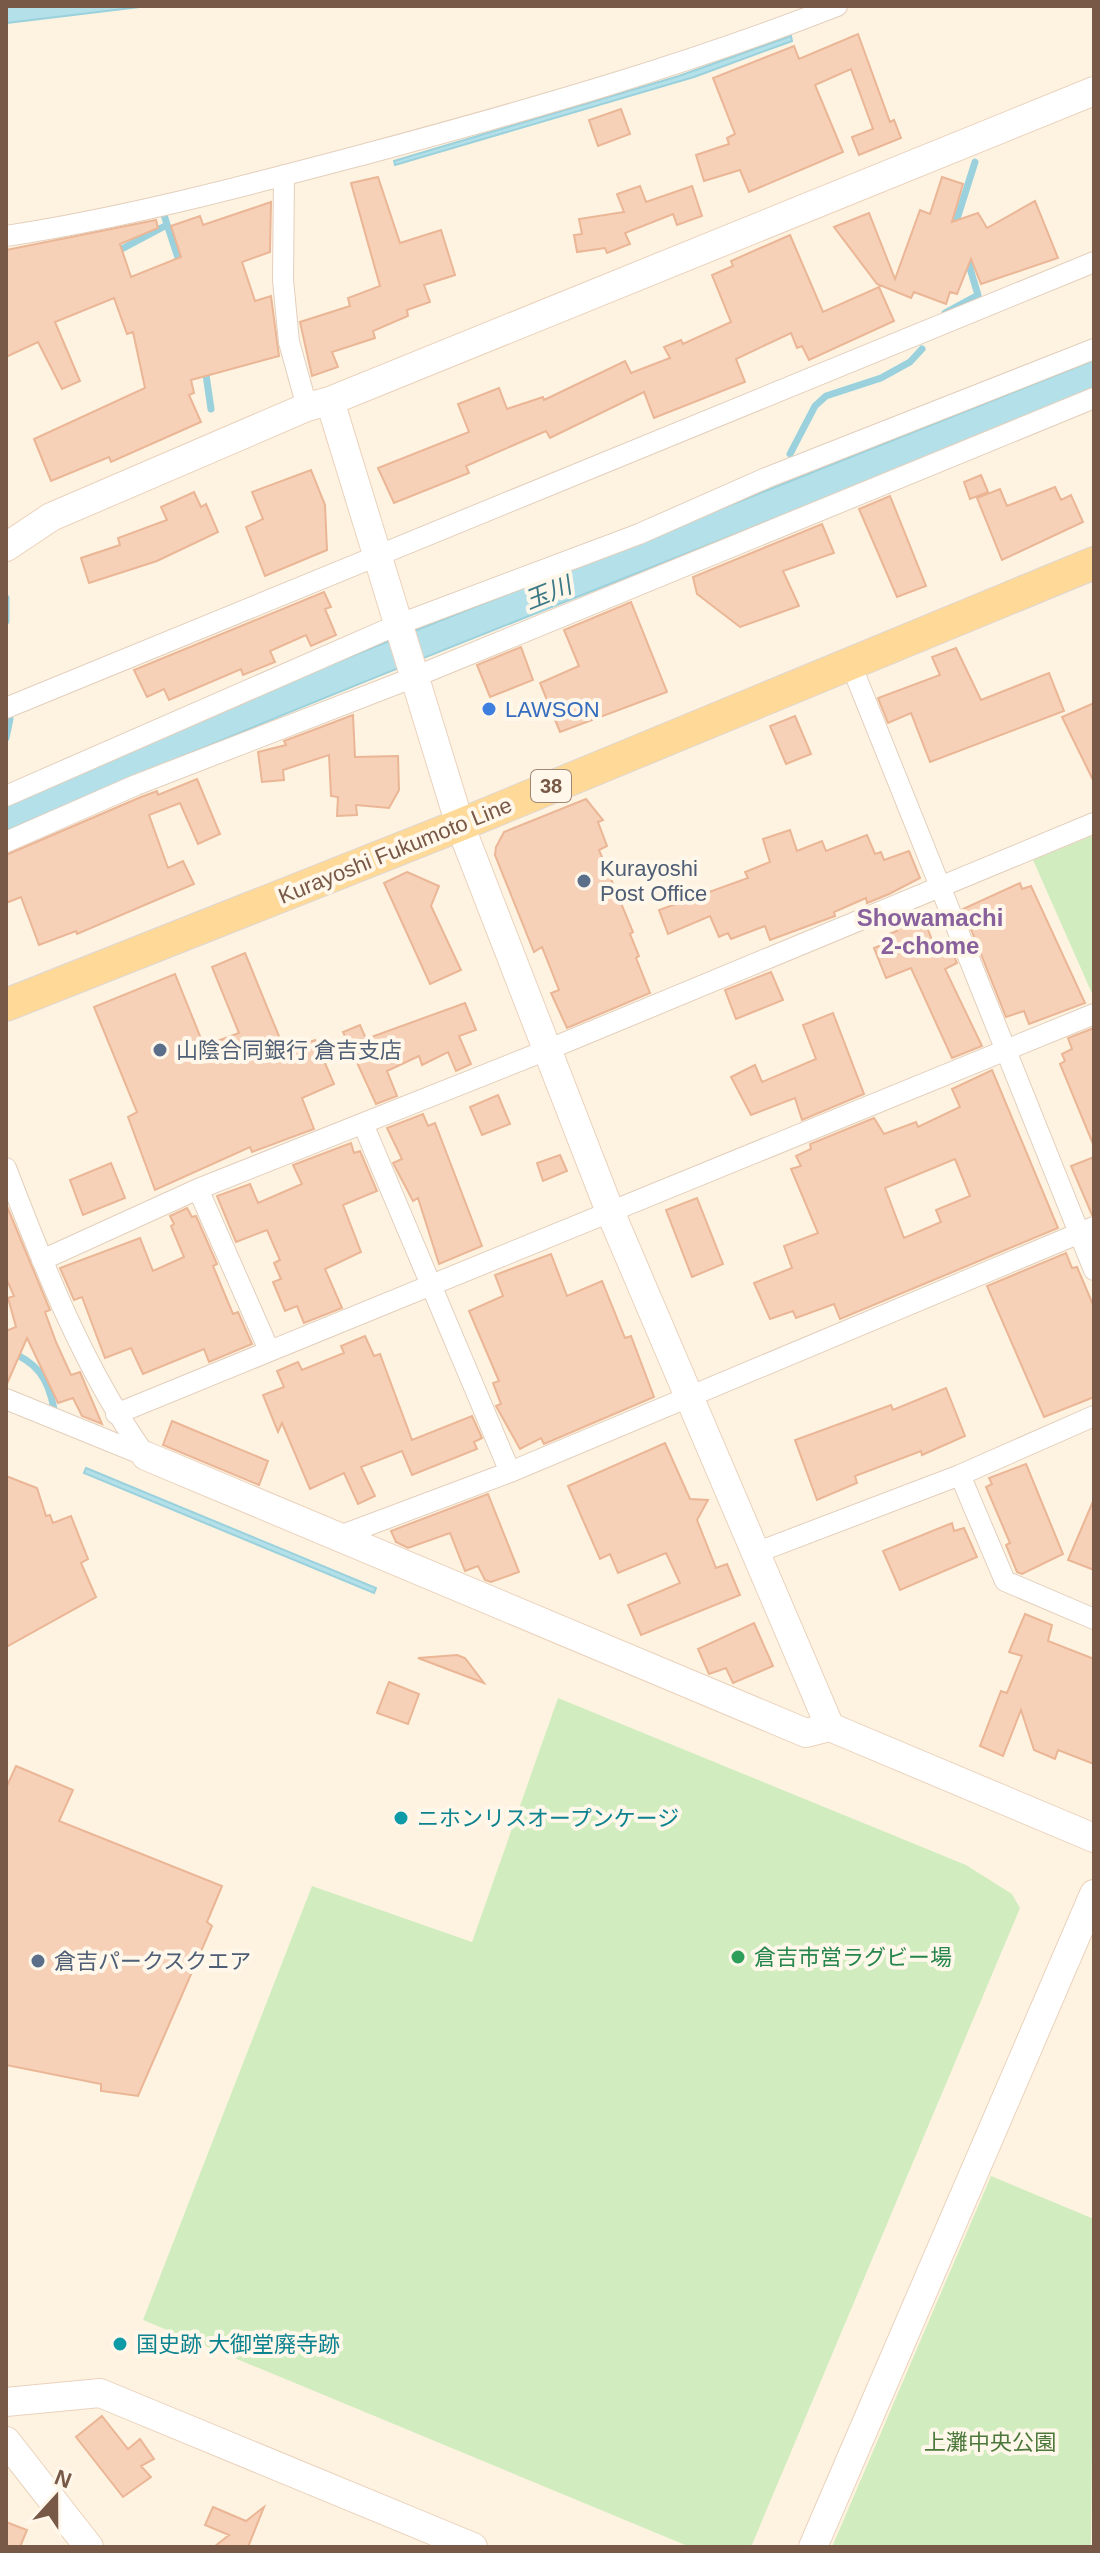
<svg xmlns="http://www.w3.org/2000/svg" width="1100" height="2553" font-family="Helvetica,'Noto Sans JP',sans-serif">
<style>
.green{fill:#d1edbf}
.water{fill:#b4e1e9;stroke:#9ad1dc;stroke-width:2}
.lines{fill:none;stroke-linecap:round;stroke-linejoin:round}
.stream{stroke:#9ad1dc;stroke-width:7}
.building{fill:#f6d0b7;stroke:#eab696;stroke-width:2;fill-rule:evenodd}
.street-casing{stroke:#e3cfbc;stroke-width:22}
.secondary-casing{stroke:#ebd2bc;stroke-width:30}
.primary-casing{stroke:#dfd7d3;stroke-width:34}
.street{stroke:#fff;stroke-width:20}
.secondary{stroke:#fff;stroke-width:28}
.primary{stroke:#ffd998;stroke-width:32}
.shop-dot{fill:#3f7fe0;stroke:#fff7ea;stroke-width:3}
.service-dot{fill:#5c6f8a;stroke:#fff7ea;stroke-width:3}
.culture-dot{fill:#0f9aa8;stroke:#fff7ea;stroke-width:3}
.leisure-dot{fill:#2e9e5b;stroke:#fff7ea;stroke-width:3}
.labels{text-anchor:middle;stroke-width:8;stroke-linejoin:round;paint-order:stroke}
.shield{fill:#fff7ea;stroke:#a08877;stroke-width:2}
.shield-label{font-size:20px;font-weight:bold;fill:#785846}
.shop-label{font-size:22px;fill:#366cbe;stroke:#fff7ea;text-anchor:start}
.street-label{font-size:22px;fill:#785846;stroke:#fff7ea}
.service-label{font-size:22px;fill:#4e5e75;stroke:#fff7ea;text-anchor:start}
.culture-label{font-size:22px;fill:#0d838f;stroke:#fff7ea;text-anchor:start}
.leisure-label{font-size:22px;fill:#27864d;stroke:#fff7ea;text-anchor:start}
.park-label{font-size:22px;fill:#4c793b;stroke:#fff7ea}
.water-label{font-size:24px;font-style:italic;fill:#3b7986;stroke:#fff7ea}
.neighbourhood-label{font-size:24px;font-weight:bold;fill:#88619c;stroke:#fff7ea}
</style>
<rect width="100%" height="100%" fill="#fef3e1"/>
<!-- green -->
<path class="green" d="M1094,835V998L1033,860Z
M558,1698L966,1865L1012,1894L1020,1908L751,2547H690L143,2320L312,1886L472,1942Z
M991,2176L1094,2219L1091,2547H832Z"/>
<!-- water -->
<path class="water" d="M6,6H148L6,23Z
M791,36L792,41L694,77L395,165L394,161L679,76Z
M1094,360V391C732,538 365,676 6,831V804L329,665Z
M86,1468L376,1588L374,1593L84,1473Z"/>
<g class="lines">
<!-- stream -->
<path class="stream" d="M164,215L181,267
M959,228L957,219L975,162
M116,252L165,226
M945,313L978,295L966,255
M205,368L211,409
M790,454L815,406L826,396L881,378L910,362L922,349
M6,598V621
M6,738L10,719
M6,1350C37,1362 48,1377 54,1409"/>
</g>
<!-- building -->
<path class="building" d="M858,34L890,122L894,120L901,138L859,155L852,137L873,129L851,69L815,85L843,152L749,192L740,170L704,181L696,155L729,144L727,138L735,134L713,78L794,46L799,59Z
M621,109L630,134L598,146L589,120Z
M378,177L400,243L441,230L455,275L424,285L430,302L407,310L408,316L373,331L375,338L332,352L338,367L312,376L300,322L350,306L348,298L380,286L351,183Z
M942,177L963,184L952,222L978,213L987,228L1035,201L1058,258L981,284L971,259L957,294L950,292L946,304L914,292L911,298L877,284L834,227L869,213L895,279L920,210L930,214Z
M640,186L646,202L692,186L702,216L677,225L673,214L625,233L630,244L607,253L605,248L577,252L574,235L582,234L579,219L624,212L617,194Z
M271,202L270,252L242,262L255,301L271,296L279,356L191,380L194,393L189,395L201,422L111,462L109,457L51,481L34,439L145,388L133,332L127,334L114,298L55,322L80,381L62,389L38,342L6,357V250L156,220L158,228L120,244L131,277L181,257L171,226L200,216L203,225Z
M790,235L823,312L879,287L894,321L809,360L802,346L797,348L791,333L736,359L745,382L654,418L644,392L550,438L546,431L466,466L469,473L394,503L378,468L469,432L458,404L499,388L507,409L543,397L544,400L625,361L631,373L670,358L664,347L681,340L683,344L731,322L712,275L733,266L731,261Z
M311,470L325,505L327,550L265,576L246,527L263,519L252,492Z
M981,475L988,492L970,499L964,482Z
M1055,487L1061,500L1071,495L1083,522L1002,560L977,498L1000,489L1007,506Z
M194,492L201,507L206,504L218,532L157,561L89,583L81,558L120,545L118,538L167,520L161,507Z
M890,496L926,586L897,597L859,509Z
M822,524L834,553L783,571L799,606L740,627L697,594L693,577Z
M324,592L331,607L325,609L336,635L311,646L306,635L270,651L275,662L243,675L241,669L169,700L164,689L147,697L134,670Z
M631,602L667,692L560,732L540,683L579,666L564,630Z
M521,647L533,680L490,697L477,665Z
M956,648L981,700L1049,673L1064,711L930,762L911,713L888,723L878,698L940,675L932,657Z
M1094,703V782L1062,717Z
M353,715L355,757L398,756L399,790L389,808L356,805L357,815L337,816L338,797L331,796L329,755L283,770L284,780L262,782L258,752L286,745L284,741Z
M795,716L811,754L786,764L770,726Z
M197,779L220,834L198,844L180,803L149,815L168,868L183,861L194,884L77,934L76,931L39,945L21,897L6,903V855L141,797L157,791L158,795Z
M586,799L603,820L598,822L607,846L599,850L633,932L630,934L639,956L636,958L650,993L567,1028L551,993L559,990L542,947L534,952L495,855L496,847L504,832Z
M790,830L797,851L822,841L826,851L867,835L875,854L881,852L884,860L909,851L920,878L889,894L867,903L866,898L834,912L835,916L770,940L765,926L731,939L728,933L719,937L710,916L668,934L659,910L748,878L745,872L770,862L763,839Z
M407,872L439,886L431,906L461,970L430,984L384,883Z
M1020,883L1022,889L1031,886L1085,1003L1029,1024L1024,1011L1006,1017L963,909Z
M921,912L934,945L947,939L957,963L945,969L982,1046L952,1058L911,968L886,978L874,948L884,944L881,937L897,931L893,923Z
M245,953L285,1051L315,1040L334,1084L302,1098L314,1129L252,1152L250,1147L155,1190L128,1117L137,1112L94,1007L175,974L204,1046L239,1033L212,967Z
M771,972L783,1000L736,1019L725,990Z
M465,1003L476,1030L459,1036L471,1064L456,1071L448,1052L422,1065L419,1056L387,1071L397,1096L376,1104L343,1032L360,1025L366,1039Z
M833,1013L864,1094L802,1120L795,1098L751,1115L731,1077L755,1065L762,1082L816,1059L803,1025Z
M1094,1028V1144H1093L1060,1064L1065,1061L1062,1054L1072,1049L1068,1038Z
M992,1070L1058,1228L840,1319L834,1304L796,1318L793,1311L770,1319L754,1283L792,1268L784,1246L818,1233L791,1169L801,1166L796,1156L811,1149L810,1144L874,1118L884,1134L916,1122L918,1127L960,1107L952,1089ZM955,1159L970,1196L936,1210L941,1222L904,1238L885,1188Z
M498,1095L510,1124L482,1135L470,1107Z
M423,1114L428,1126L435,1123L482,1246L439,1264L418,1198L413,1201L393,1163L402,1159L387,1128Z
M351,1143L354,1153L360,1151L377,1191L343,1205L361,1252L325,1269L342,1308L304,1323L297,1306L285,1311L273,1282L281,1279L274,1263L280,1260L267,1230L236,1242L217,1196L250,1184L258,1203L302,1184L293,1165Z
M560,1155L567,1171L543,1181L537,1163Z
M1094,1157V1214L1092,1215L1071,1166Z
M111,1163L125,1198L83,1215L70,1180Z
M697,1198L723,1264L692,1277L666,1210Z
M6,1204L50,1310L45,1312L56,1342L71,1375L80,1372L102,1424L82,1416L73,1398L58,1403L27,1338L6,1386V1331L16,1327L8,1298L14,1296L6,1278Z
M187,1208L192,1217L196,1216L217,1264L213,1266L233,1314L238,1312L252,1344L209,1362L204,1349L143,1374L131,1348L105,1358L82,1297L74,1300L60,1268L140,1238L153,1271L184,1257L171,1226L174,1224L170,1216Z
M1066,1253L1072,1268L1077,1267L1094,1307V1397L1044,1417L987,1286Z
M551,1254L567,1296L602,1281L625,1338L631,1336L654,1397L544,1444L541,1438L520,1449L496,1406L501,1404L493,1383L499,1381L469,1311L503,1296L495,1275Z
M365,1336L374,1356L380,1354L412,1440L472,1416L482,1438L474,1442L477,1449L412,1475L402,1451L361,1467L375,1496L358,1504L344,1473L310,1489L282,1423L278,1432L263,1395L284,1387L277,1371L298,1362L302,1370L344,1353L341,1346Z
M946,1388L965,1436L922,1455L921,1451L855,1476L857,1483L817,1500L795,1440L891,1405L893,1410Z
M172,1421L268,1461L259,1485L163,1445Z
M665,1443L690,1499L708,1500L697,1520L716,1568L727,1564L740,1595L641,1635L628,1605L680,1583L666,1553L618,1573L610,1554L600,1559L568,1486Z
M1026,1464L1063,1554L1022,1574L1017,1572L1006,1545L1010,1543L986,1487L992,1484L989,1478Z
M6,1476L37,1488L46,1516L50,1515L53,1523L71,1516L88,1559L81,1563L96,1597L6,1647Z
M488,1494L519,1572L491,1582L485,1580L478,1566L465,1571L450,1533L408,1548L396,1542L391,1531Z
M1094,1499V1570L1068,1560Z
M952,1523L954,1531L964,1528L977,1557L900,1590L883,1551Z
M1025,1614L1052,1625L1048,1641L1094,1659V1764L1058,1750L1055,1759L1034,1750L1021,1710L1003,1756L980,1746L1001,1691L1007,1693L1022,1656L1009,1652Z
M754,1623L773,1666L733,1683L726,1668L709,1674L698,1649Z
M457,1655L465,1658L484,1683L418,1658Z
M389,1682L419,1694L408,1724L377,1713Z
M16,1766L73,1790L59,1821L222,1886L207,1922L212,1926L138,2096L101,2091V2084L6,2065V1788Z
M102,2416L128,2449L140,2439L154,2459L141,2466L151,2477L123,2497L76,2437Z
M213,2507L246,2521L264,2507L248,2547H214L229,2535L205,2525Z
M6,2522L27,2530L20,2547H6Z"/>
<g class="lines">
<defs>
<path id="street" d="M284,175L283,280L289,342L307,407
M6,236C130,217 252,184 373,152C532,109 684,66 837,6
M850,662L1094,1270
M6,708L1094,262
M6,796L397,625L639,534L766,478L1094,349
M6,842L136,785L412,678L1094,398
M363,1124L510,1472
M6,1168C44,1267 84,1370 146,1456
M198,1189L269,1350
M42,1260L198,1189L547,1050L1094,823
M6,1399L146,1456
M116,1414L1094,1014
M960,1475L1005,1581L1094,1619
M337,1537L510,1472L1094,1227
M758,1552L960,1475L1094,1416"/>
<path id="secondary" d="M330,401L460,825L609,1209L830,1727
M6,547L51,517L307,407L330,401L1094,91
M146,1456L806,1733L830,1727L1094,1838
M6,2402L100,2393L473,2547
M6,2441L89,2547
M813,2547L1094,1894"/>
<path id="primary" d="M6,1005L460,825L1094,563"/>
</defs>
<!-- street casing -->
<use href="#street" class="street-casing"/>
<!-- secondary casing -->
<use href="#secondary" class="secondary-casing"/>
<!-- primary casing -->
<use href="#primary" class="primary-casing"/>
<!-- street -->
<use href="#street" class="street"/>
<!-- secondary -->
<use href="#secondary" class="secondary"/>
<!-- primary -->
<use href="#primary" class="primary"/>
</g>
<!-- markers -->
<circle class="shop-dot" cx="489" cy="709" r="8"/>
<g class="service-dot">
<circle cx="584" cy="881" r="8"/>
<circle cx="160" cy="1050" r="8"/>
<circle cx="38" cy="1961" r="8"/>
</g>
<g class="culture-dot">
<circle cx="401" cy="1818" r="8"/>
<circle cx="120" cy="2344" r="8"/>
</g>
<circle class="leisure-dot" cx="738" cy="1957" r="8"/>
<g class="labels">
<!-- shield labels -->
<rect class="shield" x="531" y="770" width="40" height="32" rx="6"/>
<g class="shield-label">
<text x="551" y="793">38</text>
</g>
<!-- shop labels -->
<g class="shop-label">
<text x="505" y="717">LAWSON</text>
</g>
<!-- street labels -->
<g class="street-label">
<text transform="translate(395 850) rotate(-22)" y="8">Kurayoshi Fukumoto Line</text>
</g>
<!-- service labels -->
<g class="service-label">
<text x="600" y="876">Kurayoshi<tspan x="600" dy="25">Post Office</tspan></text>
<text x="176" y="1058">山陰合同銀行 倉吉支店</text>
<text x="54" y="1969">倉吉パークスクエア</text>
</g>
<!-- culture labels -->
<g class="culture-label">
<text x="417" y="1826">ニホンリスオープンケージ</text>
<text x="136" y="2352">国史跡 大御堂廃寺跡</text>
</g>
<!-- leisure labels -->
<g class="leisure-label">
<text x="754" y="1965">倉吉市営ラグビー場</text>
</g>
<!-- park labels -->
<g class="park-label">
<text x="990" y="2450">上灘中央公園</text>
</g>
<!-- water labels -->
<g class="water-label">
<text transform="translate(548 593) rotate(-22)" y="8">玉川</text>
</g>
<!-- neighbourhood labels -->
<g class="neighbourhood-label">
<text x="930" y="926">Showamachi<tspan x="930" dy="28">2-chome</tspan></text>
</g>
</g>
<!-- border -->
<rect width="1100" height="2553" fill="none" stroke="#785846" stroke-width="16"/>
<!-- north arrow -->
<g transform="translate(56 2497) rotate(21)" stroke="#fff7ea" stroke-width="6" paint-order="stroke">
<path d="M0-6L14 30L0 20L-14 30Z" fill="#785846"/>
<text y="-12" font-size="22" font-weight="bold" text-anchor="middle" fill="#785846">N</text>
</g>
</svg>
